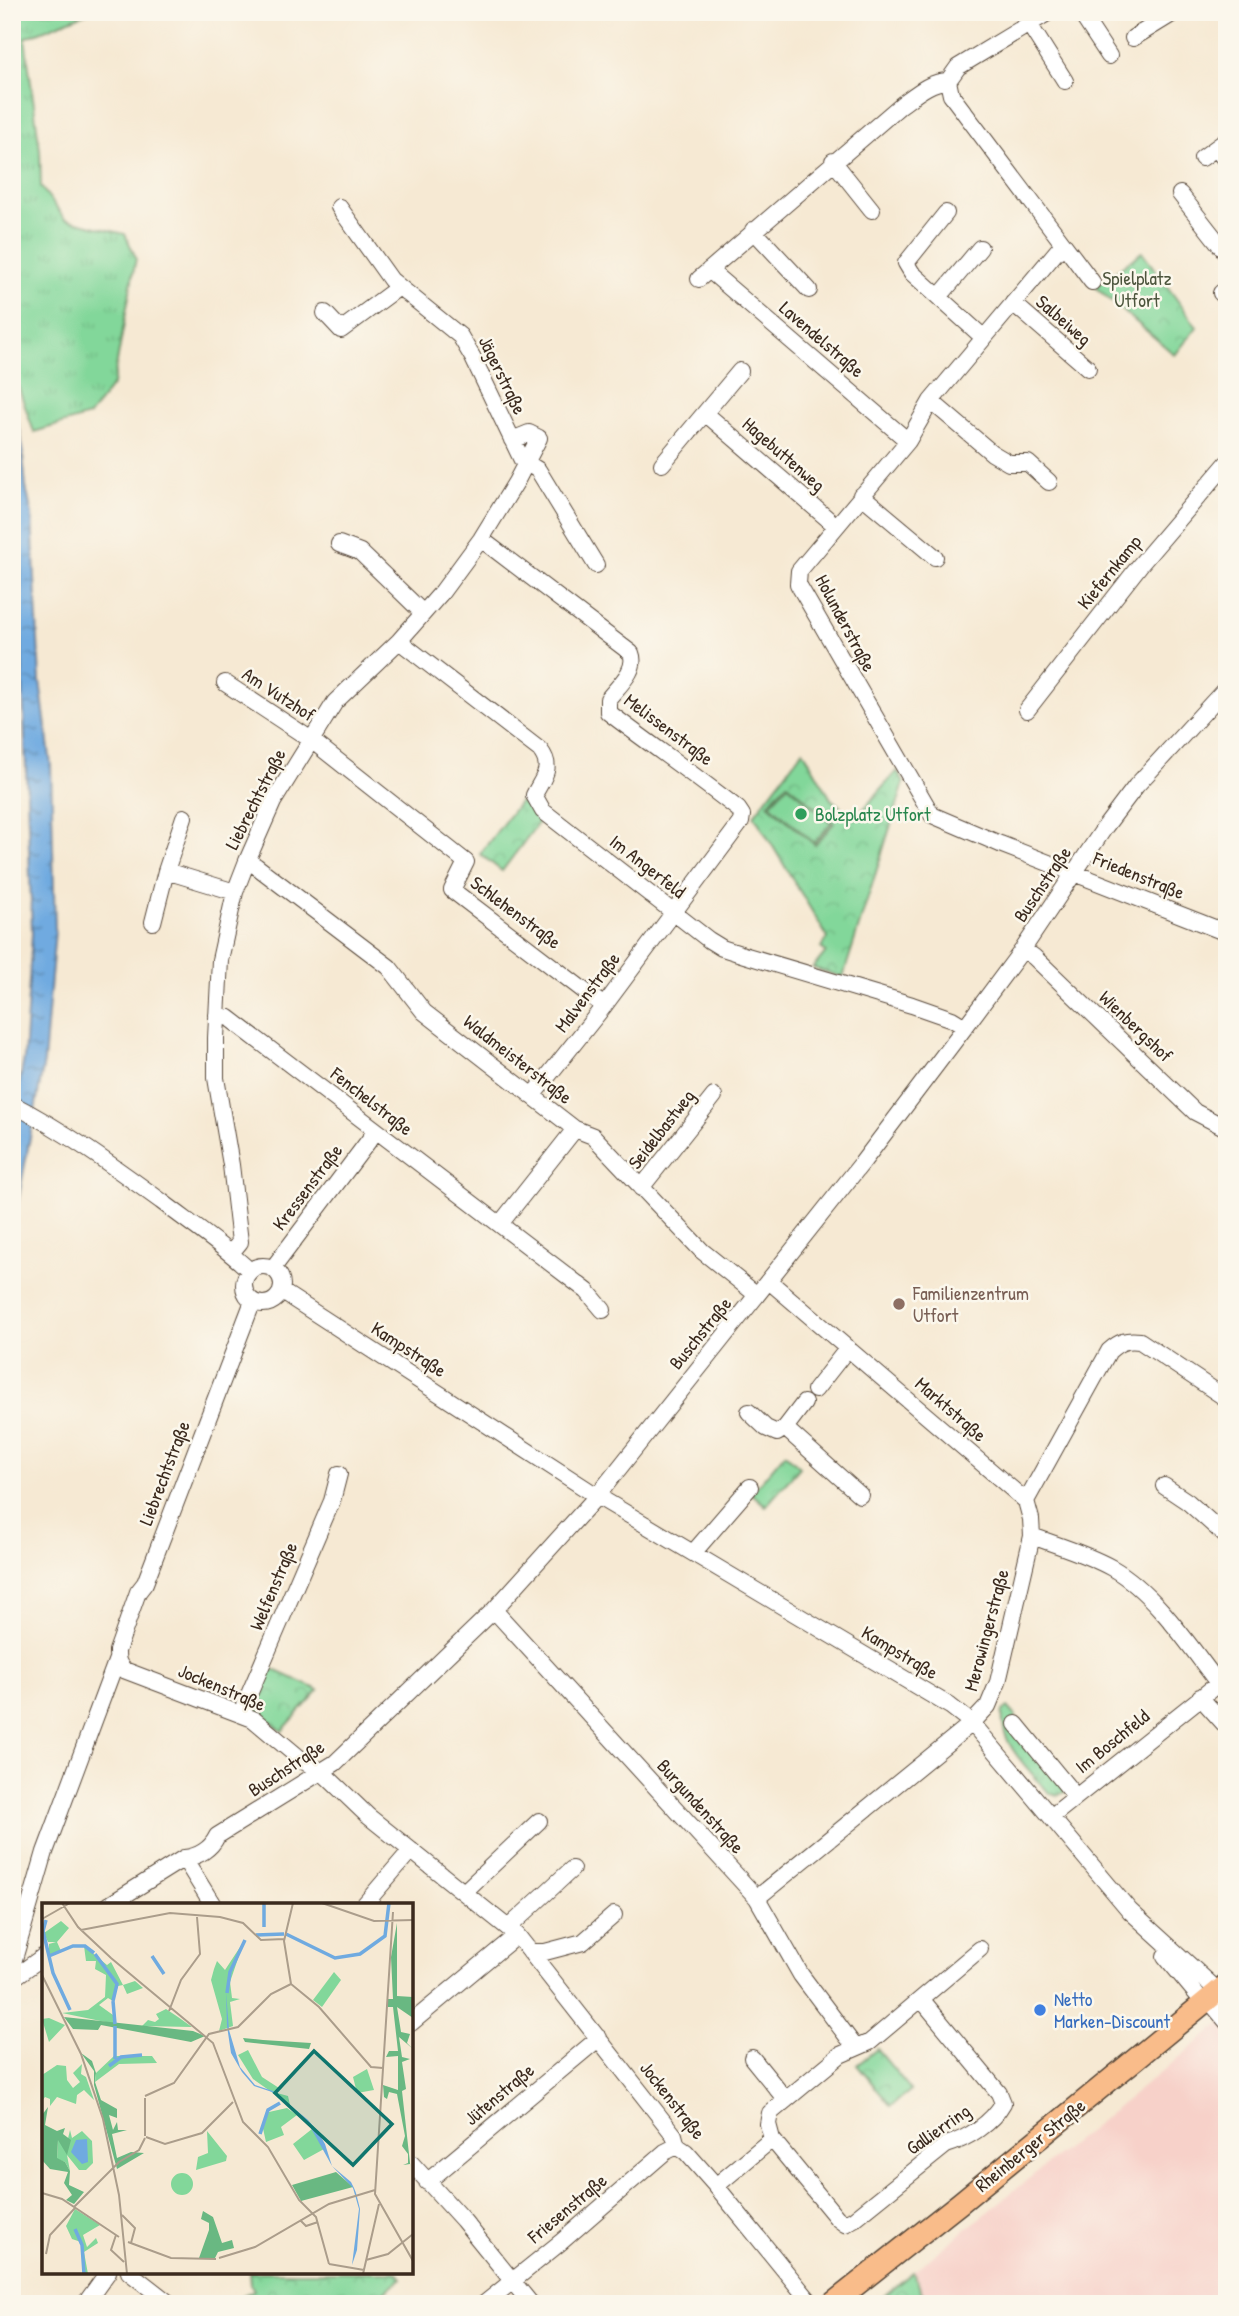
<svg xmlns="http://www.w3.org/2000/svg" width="1239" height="2316" font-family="'Patrick Hand',sans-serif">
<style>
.built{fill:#f7d1c9}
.grass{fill:url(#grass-tufts);stroke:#5e805c;stroke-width:2}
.park{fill:url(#park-crowns);stroke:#5e805c;stroke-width:2;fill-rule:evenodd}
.garden{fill:#82d79a;stroke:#5e805c;stroke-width:2}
.water{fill:url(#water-ripples);stroke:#556a7f;stroke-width:2}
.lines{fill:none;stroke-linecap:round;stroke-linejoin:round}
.minor-casing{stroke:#574739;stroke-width:18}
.major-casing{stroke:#574739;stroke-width:24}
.minor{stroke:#fff;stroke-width:16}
.major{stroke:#f9bc8a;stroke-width:21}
.leisure-dot{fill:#2e9e5b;stroke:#fbf7ec;stroke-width:2.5}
.education-dot{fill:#8d6e63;stroke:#fbf7ec;stroke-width:2.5}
.shop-dot{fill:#3f7fe0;stroke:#fbf7ec;stroke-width:2.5}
.labels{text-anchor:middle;stroke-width:5;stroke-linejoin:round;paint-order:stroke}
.park-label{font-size:19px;fill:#4d553d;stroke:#fbf7ec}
.street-label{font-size:19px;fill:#3b2a1e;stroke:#fbf7ec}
.leisure-label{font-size:19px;fill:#27864d;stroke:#fbf7ec;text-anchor:start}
.education-label{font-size:19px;fill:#785e54;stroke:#fbf7ec;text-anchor:start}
.shop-label{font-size:19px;fill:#366cbe;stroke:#fbf7ec;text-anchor:start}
.inset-river{fill:none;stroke:#6faae0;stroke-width:3.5}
.inset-road{fill:none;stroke:#ab9d8b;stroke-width:2}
.view{fill:#0f766e;fill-opacity:0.15;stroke:#0f766e;stroke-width:3.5}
.inset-edge{fill:none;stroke:#3b2a1e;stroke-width:3.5}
</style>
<defs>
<pattern id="grass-tufts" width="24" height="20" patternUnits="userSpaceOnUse" patternTransform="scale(1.75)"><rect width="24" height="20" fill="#82d79a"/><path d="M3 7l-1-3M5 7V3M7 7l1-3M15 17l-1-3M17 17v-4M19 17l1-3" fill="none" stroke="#71b984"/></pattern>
<pattern id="park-crowns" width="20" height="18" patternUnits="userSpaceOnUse" patternTransform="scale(1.75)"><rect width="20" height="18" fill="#82d79a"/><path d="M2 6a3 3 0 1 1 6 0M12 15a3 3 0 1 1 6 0" fill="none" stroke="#71b984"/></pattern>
<pattern id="water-ripples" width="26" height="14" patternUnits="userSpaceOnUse" patternTransform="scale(1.75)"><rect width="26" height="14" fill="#6faae0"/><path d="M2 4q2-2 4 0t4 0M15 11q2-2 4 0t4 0" fill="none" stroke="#5c8bb5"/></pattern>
</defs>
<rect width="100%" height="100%" fill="#fbf7ec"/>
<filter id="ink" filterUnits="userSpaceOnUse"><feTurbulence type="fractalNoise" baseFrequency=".0143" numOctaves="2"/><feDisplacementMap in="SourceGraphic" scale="14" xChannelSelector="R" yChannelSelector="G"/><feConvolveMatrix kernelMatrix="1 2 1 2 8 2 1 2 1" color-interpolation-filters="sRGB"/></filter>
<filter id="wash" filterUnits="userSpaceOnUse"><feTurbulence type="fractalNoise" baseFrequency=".00686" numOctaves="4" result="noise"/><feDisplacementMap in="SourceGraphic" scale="28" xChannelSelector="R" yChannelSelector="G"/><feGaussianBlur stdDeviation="1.57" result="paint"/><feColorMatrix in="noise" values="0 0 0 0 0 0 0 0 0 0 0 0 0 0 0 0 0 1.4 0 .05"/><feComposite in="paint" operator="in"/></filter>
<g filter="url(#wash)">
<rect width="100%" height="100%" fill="#f6e9d3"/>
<!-- built -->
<path class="built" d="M1227,2019V2304H927L913,2272Z"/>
<!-- grass -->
<path class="grass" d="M12,12H89L25,38L40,150L41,187L65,219L125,234L136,258L113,384L89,416L34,432L12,369Z
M1008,1707L1016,1716L1010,1725L1066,1791C1060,1795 1056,1797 1049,1793C1030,1770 998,1744 1003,1711Z"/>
<!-- park -->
<path class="park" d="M1142,252L1197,327L1175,355L1095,287Z
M803,750L831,799L855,819L897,771L904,783L843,977L813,968L826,952L821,948L828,938L754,815ZM787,783L834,823L815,845L768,804Z
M520,801L542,818L502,871L480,854Z
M785,1453L800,1467L766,1506L751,1493Z
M270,1668L319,1690L282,1731L256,1709L254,1703Z
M877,2049L911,2090L891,2106L857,2065Z
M250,2272H397L402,2278L370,2304H226L254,2290L251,2285Z
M913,2272L927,2304H874Z"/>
<!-- garden -->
<path class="garden" d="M788,785L831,823L814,843L770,804Z"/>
<!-- water -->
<path class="water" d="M12,402L21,435L26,487L32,515L40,681L51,765L55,930L44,1062L12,1234V1127L24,1058L32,933L20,604L21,553L12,482Z"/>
</g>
<g filter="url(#ink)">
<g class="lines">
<defs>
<path id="minor" d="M1080,12L1109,56
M1029,24L1065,81
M1133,38L1172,14
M948,81L951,95L1092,282
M1216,148L1227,162
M1202,158L1227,140
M833,161L872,210
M1180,194L1227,254
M339,207L391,280L460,336L473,358L522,460L538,470L596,565
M946,213L906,263L912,273L984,338
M753,230L809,290
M1063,244L931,401L908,441L799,571L798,584L932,815L1000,844L1227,933
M709,270L908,441
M699,279L901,105C915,95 930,81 948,81L958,67L1049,12
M1221,293L1227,289
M939,297L980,248
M1013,303L1088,368
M325,313L341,330L399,287
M931,401L992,453L1009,463H1028L1049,482
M705,413L836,526
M662,464L740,371
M861,495L935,557
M481,539L631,653C638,670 618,686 608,699V712C651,745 695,775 738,809L742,815L741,822L604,1006L532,1096
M339,544L360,552L423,613
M399,641L540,750C554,768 543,777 534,795L543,811L709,940L722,948L744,955L912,1005L952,1019L965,1027
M225,683L310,739L466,862L452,890L604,1006
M1027,710L1140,565L1227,463
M184,817L166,871L235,892
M247,861L256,866L389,967L424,1012L575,1129L593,1136L702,1251L757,1295
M153,922L166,871
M1023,949L1034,957L1195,1112L1224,1127
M217,1015L229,1018L587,1291L603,1310
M12,1104C65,1131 113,1166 161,1201C191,1224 223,1245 250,1271
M641,1188L714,1096
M500,1224L575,1129
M231,1253L240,1242L231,1165L216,1078V1038L220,960L235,892L247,861L273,802L335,702L399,641L442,592L481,539L516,482L539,438L529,433L512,440
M244 1285a19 19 0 1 1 38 0a19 19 0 1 1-38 0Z
M273,1268L376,1131
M769,1281L1026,1501
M281,1291L597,1496L950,1706L972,1723L1130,1911L1218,1991
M253,1301L145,1583L138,1592L117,1651C117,1660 118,1664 124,1670L253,1719L303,1761L321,1771L368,1816L517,1935L674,2135L677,2146L686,2152L716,2186L812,2304
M815,1390L848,1348
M749,1412L766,1428L777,1433L785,1428L804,1403
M785,1428L860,1495
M1164,1486L1188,1502L1227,1537
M1032,1536C1059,1546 1087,1554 1112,1568C1154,1592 1189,1645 1218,1683
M693,1553L750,1487
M494,1610L757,1898L801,1975L855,2047
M1200,1697L1227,1727
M241,1713L332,1501L339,1474
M1016,1724L1076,1797
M1051,1817L1224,1679
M184,1858L213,1905
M464,1892L539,1821
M757,1898L972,1723L988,1706L998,1682L1032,1536L1031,1519L1026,1501L1109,1351C1119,1342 1126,1339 1140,1341L1227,1399
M109,1905L184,1858C198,1857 211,1849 217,1836L335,1763L494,1610L597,1496L862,1163L965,1027L1023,949L1105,827L1136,786L1227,687
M364,1905L411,1850
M508,1928L572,1869
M530,1952H545L583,1942L614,1915
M1165,1956L1204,2003
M12,1966L45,1852L117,1659
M12,1979L44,1956
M1208,1999L1227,2022
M922,2000L999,2093L1003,2103C992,2123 967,2139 946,2145L854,2219L845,2224L837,2218L772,2139L768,2124L770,2113L840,2055L870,2042L980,1949
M411,2023L517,1935
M752,2058L786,2100
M411,2163L463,2220L531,2304
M427,2182L599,2038
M716,2186L772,2139
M129,2272L170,2304
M85,2304L108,2272
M484,2304L561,2242L665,2152L677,2146"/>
<path id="major" d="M832,2304L960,2203L1227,1984"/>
</defs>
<!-- minor casing -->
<use href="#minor" class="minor-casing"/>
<!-- major casing -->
<use href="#major" class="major-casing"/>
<!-- minor -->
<use href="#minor" class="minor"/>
<!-- major -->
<use href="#major" class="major"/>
</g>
</g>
<!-- markers -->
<circle class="leisure-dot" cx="801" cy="814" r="7"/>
<circle class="education-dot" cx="899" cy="1304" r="7"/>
<circle class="shop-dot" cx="1040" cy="2010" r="7"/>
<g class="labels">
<!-- park labels -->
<g class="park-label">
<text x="1137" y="285">Spielplatz<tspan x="1137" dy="22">Utfort</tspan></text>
</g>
<!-- street labels -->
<g class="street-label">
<text transform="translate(1064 320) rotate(41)" y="7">Salbeiweg</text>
<text transform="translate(822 339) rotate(41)" y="7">Lavendelstraße</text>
<text transform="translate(503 375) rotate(64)" y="7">Jägerstraße</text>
<text transform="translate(784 454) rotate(41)" y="7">Hagebuttenweg</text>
<text transform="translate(1109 572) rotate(-51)" y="7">Kiefernkamp</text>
<text transform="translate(846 623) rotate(62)" y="7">Holunderstraße</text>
<text transform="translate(279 694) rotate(33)" y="7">Am Vutzhof</text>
<text transform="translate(669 729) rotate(37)" y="7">Melissenstraße</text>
<text transform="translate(255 799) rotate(-63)" y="7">Liebrechtstraße</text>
<text transform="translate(648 866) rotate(38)" y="7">Im Angerfeld</text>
<text transform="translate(1139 875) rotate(22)" y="7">Friedenstraße</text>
<text transform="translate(1042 884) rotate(-56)" y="7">Buschstraße</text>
<text transform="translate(516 912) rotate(37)" y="7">Schlehenstraße</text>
<text transform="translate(587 992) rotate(-53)" y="7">Malvenstraße</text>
<text transform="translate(1136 1026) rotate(44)" y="7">Wienbergshof</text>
<text transform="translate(518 1059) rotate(38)" y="7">Waldmeisterstraße</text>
<text transform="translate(372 1101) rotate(38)" y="7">Fenchelstraße</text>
<text transform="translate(661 1129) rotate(-52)" y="7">Seidelbastweg</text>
<text transform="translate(307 1187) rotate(-53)" y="7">Kressenstraße</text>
<text transform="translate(700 1333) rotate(-51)" y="7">Buschstraße</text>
<text transform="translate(409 1349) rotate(33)" y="7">Kampstraße</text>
<text transform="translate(951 1409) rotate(41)" y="7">Marktstraße</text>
<text transform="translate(164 1473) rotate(-69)" y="7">Liebrechtstraße</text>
<text transform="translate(273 1586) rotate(-67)" y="7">Welfenstraße</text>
<text transform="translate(986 1630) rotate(-75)" y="7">Merowingerstraße</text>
<text transform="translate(900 1652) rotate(31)" y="7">Kampstraße</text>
<text transform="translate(222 1687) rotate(23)" y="7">Jockenstraße</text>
<text transform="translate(1112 1741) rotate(-39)" y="7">Im Boschfeld</text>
<text transform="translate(286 1768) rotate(-33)" y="7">Buschstraße</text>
<text transform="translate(701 1806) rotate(48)" y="7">Burgundenstraße</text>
<text transform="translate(499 2094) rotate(-40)" y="7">Jütenstraße</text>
<text transform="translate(673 2100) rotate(52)" y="7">Jockenstraße</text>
<text transform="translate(938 2129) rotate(-35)" y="7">Gallierring</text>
<text transform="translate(1030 2145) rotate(-39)" y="7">Rheinberger Straße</text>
<text transform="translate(567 2208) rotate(-40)" y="7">Friesenstraße</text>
</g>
<!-- leisure labels -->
<g class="leisure-label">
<text x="815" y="821">Bolzplatz Utfort</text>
</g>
<!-- education labels -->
<g class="education-label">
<text x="913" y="1300">Familienzentrum<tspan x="913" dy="22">Utfort</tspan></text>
</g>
<!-- shop labels -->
<g class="shop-label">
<text x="1054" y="2006">Netto<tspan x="1054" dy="22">Marken-Discount</tspan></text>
</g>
</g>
<!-- overview -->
<g transform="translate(42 1903)">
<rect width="371" height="371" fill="#f6e9d3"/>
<path d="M19,18L27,25L15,39L19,48L7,52V41L14,39H6L2,30ZM42,43L65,62L69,59L81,82L93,78L101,85L85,91L81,82L76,83L71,98L66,95L57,102L71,112L73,121L20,110L46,107L63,94L64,72L53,66L54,58H44ZM124,106L136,114L150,124L100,123L106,117L113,119L117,116L114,111ZM7,115L23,122L7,139L0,116ZM206,147L220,174L237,185L235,190L246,193L248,202L211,176L196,152ZM40,161L39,171L44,174L52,197L42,187L35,192L34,201L15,194L8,203V196L3,194L0,198V172L15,162L24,163L25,177L31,185L38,179L31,170ZM245,205L255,212L239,224L242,232L224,239L220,221L227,209ZM270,226L282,246L262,257L251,241ZM28,227L30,235L40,228L50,238L51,260L44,267H37L25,252L28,268L23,259L15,256L16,236L24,244ZM165,228L185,253L184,258L154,267L156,254L166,250ZM129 281a11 11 0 1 1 22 0a11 11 0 1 1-22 0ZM33,306L58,322L41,332L45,344L54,335L56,340L42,349L46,371H42L39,339L30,336L24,323Z" fill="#82d79a"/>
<path d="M355,20V93L371,94V115L355,104L359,129L368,131L365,140L371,146L357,134L360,154L368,156L360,159L364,186L360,188L369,269L368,261L361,262L366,260V251L360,243L363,233L355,191L347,189L345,196L342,194L341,182L356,187V153L344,154L347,148H356L351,104H346V96H351L349,54ZM22,114L151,128L163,133L149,139L59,122L56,127L31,126ZM201,135L221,137L269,140L267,146L203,139ZM39,150L50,158L54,170L53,179L59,197L75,206V215L67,212L71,227L75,219L76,227H85L70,231L75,255L89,249L102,250L75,266L52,182V168ZM6,204L3,222L15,228L23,225L21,231L29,237L25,252L16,237L15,255L23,259L28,268L27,282L42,289L32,301L24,297L30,292L22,280L26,269L8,266L0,257V212ZM294,269L311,284L259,298L250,282ZM161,308L171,314L180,340L190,337L192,345L176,349L173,355H157L167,327V320L159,316Z" fill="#69b882"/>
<path d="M325,166L332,187L315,190L311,174Z" fill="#82d79a"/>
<path d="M202,38L188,79L190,95L198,96L188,99L191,123L177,128L180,116L169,77L172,66L175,58L183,67ZM72,153H110L115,160L77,161L53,179L54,170Z" fill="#82d79a"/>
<path d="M292,69L299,77L280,104L271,97Z" fill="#82d79a"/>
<path d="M184,89L187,127L198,164L213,182L231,188L266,217L276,229L283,241L290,263L309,279L312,285L314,290L318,306L315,347L310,362L317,306L311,285L290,263L265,218L230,189L212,183L200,169L189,150L185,123ZM45,236L46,259L40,261L29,249L34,237Z" fill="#6faae0"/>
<path class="inset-river" d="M4,17L1,28L11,70L28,107M222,24V0M244,31L293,55L318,51L343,33L347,0M214,32L242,31M53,51L75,81L71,98M7,53L31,43H43L52,50M110,53L122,71M185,90L188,69L203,37M71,98L73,121M73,123V156M67,163L79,154L100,152M218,231L226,207L238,200M33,326L40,342L42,371"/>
<path class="inset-road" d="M20,0L36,24L69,55L171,140L201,219L226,244L257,297L274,314L287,361M251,0L242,38L249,81L277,104L329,164L341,165M280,0L332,18L371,17M351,9L333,291L371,358M0,16L28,0M39,27L128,10L178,14L201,20L219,37L242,36M0,72L39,151L61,216L77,292L85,371M127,108L139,77L158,51L155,14M103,193L132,180L167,131L196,124L229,91L249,81M103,195V233M104,234L123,241L160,230L191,199M0,290L20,296L77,334M32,304L77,259L97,247L103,235M80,312L93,325L89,340M258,317L264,323L276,319M74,332L69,347L82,359M86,339L129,355L174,356M4,351L8,332L33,305M177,355L213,344L287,301L333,287M324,357L346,351L371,331M287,361L322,367M321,371L337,301"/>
<path class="view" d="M272,148L350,221L311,262L233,190Z"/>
<rect width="371" height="371" class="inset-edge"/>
</g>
<!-- margin -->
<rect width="1239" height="2316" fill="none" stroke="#fbf7ec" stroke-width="42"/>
</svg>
